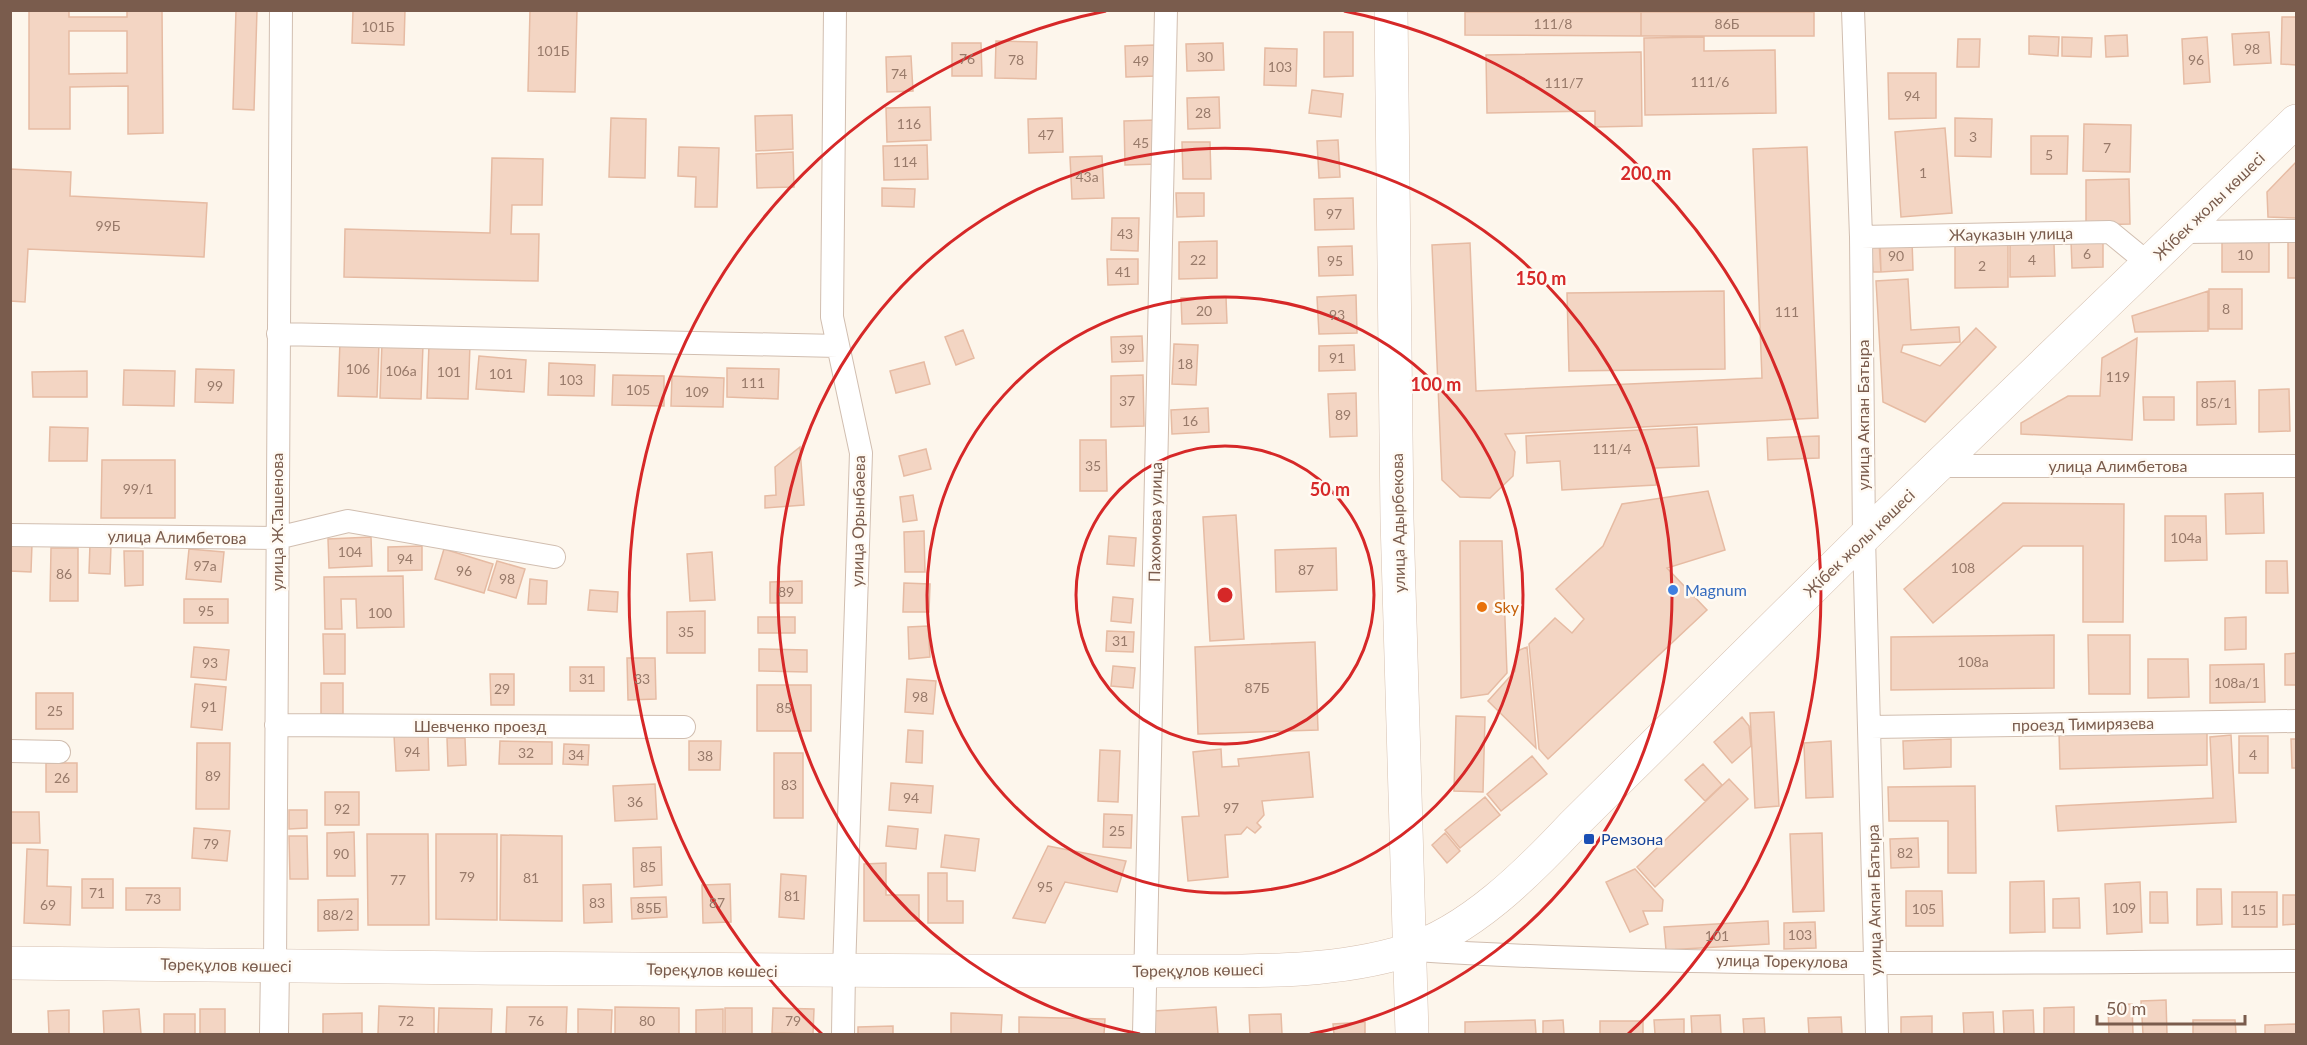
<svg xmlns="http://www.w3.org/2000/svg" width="2307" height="1045" font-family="Lato,sans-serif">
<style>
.building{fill:#f3d5c3;stroke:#e6bba3;stroke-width:1.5;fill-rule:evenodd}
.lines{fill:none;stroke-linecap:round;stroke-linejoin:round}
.minor-casing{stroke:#d1beb0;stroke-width:24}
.tertiary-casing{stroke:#d1beb0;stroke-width:30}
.secondary-casing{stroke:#d6c0b0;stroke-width:34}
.minor{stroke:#fff;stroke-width:22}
.tertiary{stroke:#fff;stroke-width:28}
.secondary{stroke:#fff;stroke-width:33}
.ring{fill:none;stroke:#d62828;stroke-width:3}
.shop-dot{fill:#3f7fe0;stroke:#fffaf3;stroke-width:2}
.food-dot{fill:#e8710a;stroke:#fffaf3;stroke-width:2}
.transit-dot{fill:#1a4fb4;stroke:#fffaf3;stroke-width:2}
.labels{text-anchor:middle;stroke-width:5;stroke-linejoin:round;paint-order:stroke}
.number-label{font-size:14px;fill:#987a6a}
.street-label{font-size:16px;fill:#7a5c4d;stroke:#fffaf3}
.shop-label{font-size:16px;fill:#366cbe;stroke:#fffaf3;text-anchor:start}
.food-label{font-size:16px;fill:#c56008;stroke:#fffaf3;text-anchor:start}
.transit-label{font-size:16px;fill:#164399;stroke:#fffaf3;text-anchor:start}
.centre{fill:#d62828;stroke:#fffaf3;stroke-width:3}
.ring-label{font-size:18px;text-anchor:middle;font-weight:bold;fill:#d62828;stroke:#fffaf3;stroke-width:5;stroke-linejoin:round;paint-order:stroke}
</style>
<rect width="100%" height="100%" fill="#fdf6ec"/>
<!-- building -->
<path class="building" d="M29,10H69V17H127V10H162L163,133L128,134V86L70,87V129H29ZM69,31H127V73L69,74Z
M236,10H257L254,110L233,109Z
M353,10H405L404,45L352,43Z
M530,10H577L575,92L528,91Z
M1465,12H1641V36L1465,35Z
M1641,12H1814V36H1641Z
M2282,17H2296V65L2281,64Z
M1324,32H1353V76L1324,77Z
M2269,32L2271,63L2234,65L2232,34Z
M2127,35L2128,56L2106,57L2105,36Z
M2029,36L2059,37L2058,56L2029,54Z
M1704,37V51L1775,50L1776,113L1645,115L1644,38Z
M2062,37L2092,38L2091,57L2062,56Z
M2207,37L2210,82L2184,84L2182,39Z
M1958,39H1980L1979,67H1957Z
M996,41L1037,42L1036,79L995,78Z
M952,43H981L982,76H952Z
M1223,43L1224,70L1187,71L1186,44Z
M1155,45L1156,76L1126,77L1125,46Z
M1265,48L1297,49L1296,86L1264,85Z
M1641,52L1642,126L1595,127V111L1487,113L1486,55Z
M911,56L913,91L887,92L886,57Z
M1888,73H1936V118L1889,119Z
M1312,90L1343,94L1341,117L1309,113Z
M1219,97L1220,128L1188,129L1187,98Z
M930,107L931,140L887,142L886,108Z
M792,115L793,149L756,151L755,116Z
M611,118L646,119L645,178L609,177Z
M1062,118L1063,152L1029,153L1028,119Z
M1955,118L1992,119L1991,157L1955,156Z
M1156,120L1158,164L1125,165L1124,121Z
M2084,124L2131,125L2130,172L2083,171Z
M1945,128L1952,213L1901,217L1895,132Z
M2031,136H2068L2067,174H2031Z
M1338,140L1340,177L1319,178L1317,141Z
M1182,142H1210L1211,179H1183Z
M927,145L928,179L884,180L883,146Z
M679,147L719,148L717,207H695L696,177L678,176Z
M1807,147L1818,418L1505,434L1515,452L1513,476L1490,498L1460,497L1442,480L1432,245L1470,243L1476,391L1762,378L1753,149Z
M793,152L794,187L757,188L756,154Z
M1102,156L1104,198L1072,199L1070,157Z
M492,158L543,159L542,205H512L511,234H539L538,281L344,277L345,229L490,233Z
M2296,162V218L2268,217L2267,192Z
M10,169L71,172L70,196L207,203L204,257L28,249L25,302L10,301Z
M2129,179L2130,224L2086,225V180Z
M882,188L915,189L914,207L882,206Z
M1176,193H1204V216L1177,217Z
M1353,198L1354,229L1315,230L1314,199Z
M1112,218H1139L1138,251L1111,250Z
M2222,237H2269V272H2222Z
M2288,238H2296V278H2288Z
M1912,240L1913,270L1881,272L1880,242Z
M1217,241V278L1179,279V242Z
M2071,241H2103V267L2072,268Z
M1871,242H1879L1881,272H1873Z
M2008,244V287L1955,288V245Z
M2010,244H2054L2055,276L2010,277Z
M1352,246L1353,275L1319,276L1318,247Z
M1107,259H1138V284L1108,285Z
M1908,279L1911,330L1959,327L1960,342L1903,345L1901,352L1940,366L1976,328L1996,347L1925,422L1883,402L1876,281Z
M2209,289H2242V329H2209Z
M1724,291L1725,369L1569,371L1567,293Z
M2208,291V331L2135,332L2132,316Z
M1356,295L1357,333L1319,334L1317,297Z
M1226,297L1227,323L1182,324L1181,298Z
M963,330L974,358L956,365L945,337Z
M1142,336L1143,361L1112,362L1111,337Z
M2137,338L2132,440L2021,434V423L2068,396H2100L2102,358Z
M340,341L379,343L377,397L338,396Z
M382,343L423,345L421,399L380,398Z
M429,344L470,345L468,399L427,398Z
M1174,344L1198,345L1196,385L1172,384Z
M1354,345L1355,370L1319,371V346Z
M479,356L526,360L524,392L476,389Z
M924,362L930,384L896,393L890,371Z
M549,363L595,365L594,396L548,395Z
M727,368L779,369L778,399L727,397Z
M196,369L234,370L233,403L195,402Z
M124,370L175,371L174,406L123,405Z
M87,371V397H33L32,372Z
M613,375L664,376V406L612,405Z
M1143,375L1144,426L1111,427V376Z
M672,376L724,378L723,407L671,406Z
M2235,381L2236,424L2197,425V382Z
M2289,389L2290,431L2259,432V390Z
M1356,393L1357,436L1330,437L1328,394Z
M2143,397H2174V420H2144Z
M1208,408L1209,432L1172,434L1171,410Z
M50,427L88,428L87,461H49Z
M1697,427L1699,466L1655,468L1656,485L1562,490L1560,461L1527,463L1526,436Z
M1819,436V458L1768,460L1767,438Z
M1080,440H1106L1107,491H1080Z
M800,447L804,505L765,508V496L776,495L775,467Z
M926,449L931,469L904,476L899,456Z
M102,460H175V518H101Z
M1708,491L1725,550L1667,568L1707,610L1548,759L1539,749L1529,644L1555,618L1572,633L1584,619L1556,589L1603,546L1622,504Z
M2263,493L2264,533L2226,534L2225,494Z
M913,495L917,520L903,522L900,497Z
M2003,503L2124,504L2123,622H2083V546H2023L1933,623L1904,589Z
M1236,515L1244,639L1210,641L1203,517Z
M2165,516H2206L2207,560L2165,561Z
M924,531L925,572H905L904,532Z
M1109,536L1136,538L1134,566L1107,564Z
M371,537L372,566L329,568L328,539Z
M1460,541H1502L1507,673L1488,694L1461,698Z
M10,544H32L31,572L10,571Z
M90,544L111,545L110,574L89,573Z
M422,546V570L388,571V547Z
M51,548H78V601H50Z
M1336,548L1337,590L1276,592L1275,550Z
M189,549L224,552L221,582L186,579Z
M444,549L493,564L484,593L435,579Z
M124,551H143V585L125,586Z
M712,552L715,600L690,601L687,554Z
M497,561L525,569L516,598L488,590Z
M2266,561H2287L2288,593H2266Z
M403,576L404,627L357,628L356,599H341L342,629H325L324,577Z
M530,579L547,581L546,604H528Z
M802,581V603H770V582Z
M904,583L930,584L929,612H903Z
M590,590L618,592L617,612L588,610Z
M1113,597L1133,599L1131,623L1111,621Z
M184,599H228V623H184Z
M705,611V653H667V612Z
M758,617H795V633H758Z
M2246,617V649L2225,650V618Z
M928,626L930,657L909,659L908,627Z
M1107,631L1134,632L1133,652L1106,651Z
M323,634H345V674H324Z
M2054,635V688L1891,690V637Z
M2088,635H2130V694H2089Z
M1315,642L1318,730L1198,734L1195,647Z
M194,647L229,650L226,680L191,677Z
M1527,647L1536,748L1488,701L1515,671L1517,651Z
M759,649L807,650V672L759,671Z
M2296,653V685H2285V654Z
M627,658H655L656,699L628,700Z
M2148,659H2188L2189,697L2148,698Z
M2264,664L2265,702L2210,703V665Z
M1113,666L1135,668L1133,688L1111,686Z
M570,667H604V691H570Z
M490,674H514V705H491Z
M907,679L936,681L933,714L905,712Z
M321,683H343V714H321Z
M195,684L226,687L222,730L191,727Z
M757,685H811V731H757Z
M36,693H73V729H36Z
M1774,712L1779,806L1755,808L1750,713Z
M1456,716L1485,717L1483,792L1454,791Z
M1742,717L1749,726L1751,746L1732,763L1714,742Z
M2207,728V765L2060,769L2059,732Z
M908,730L923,731L922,763L906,762Z
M428,733L429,770L396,771L394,735Z
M2231,735L2236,822L2058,831L2056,806L2213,798L2210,737Z
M2239,736H2268V773H2239Z
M447,738H465L466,765L448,766Z
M1951,739V767L1904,769L1903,741Z
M2291,739H2296V768H2292Z
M500,741L552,742V764H499Z
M689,741H721L720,770H689Z
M1831,741L1833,797L1806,798L1804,743Z
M197,743H230L229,809H196Z
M564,744L589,745L588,765L563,764Z
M1221,749L1222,767L1239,766L1238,759L1309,752L1313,797L1262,801L1264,815L1257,823L1261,827L1255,833L1247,827L1241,834L1225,835L1228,877L1188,881L1182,817L1199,816L1193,752Z
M1100,750L1120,751L1118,802L1098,801Z
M774,753H803V818H774Z
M1532,756L1547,774L1501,811L1487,794Z
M46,763H77V792H46Z
M1703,764L1722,785L1705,801L1685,780Z
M1729,779L1748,799L1655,887L1637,867Z
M891,783L933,786L931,813L889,810Z
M655,784L657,819L615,821L613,786Z
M1975,786L1976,873H1948V821H1889L1888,787Z
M325,792H359V825H325Z
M1485,797L1500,815L1460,848L1445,830Z
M289,810H307V828L289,829Z
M10,812H39L40,843H10Z
M1104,814L1132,815L1131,848L1103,847Z
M888,826L918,829L916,849L886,846Z
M194,828L230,831L227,861L192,858Z
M354,832L355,876H327V833Z
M1445,833L1460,851L1447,863L1432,845Z
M1822,833L1824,911L1793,912L1790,834Z
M367,834H428L429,925H368Z
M436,834H497V920L436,919Z
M501,835L562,836V921L500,920Z
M945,835L979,839L975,871L941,867Z
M289,836H307L308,879H290Z
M1918,838L1919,867L1891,868L1890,839Z
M1048,846L1126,861L1117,892L1065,882L1045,923L1013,918Z
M661,847L662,885L634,887L633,848Z
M27,849L48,850L47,886L71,887L70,925L24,923Z
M886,863V895H919V921H864V864Z
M1635,869L1663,900L1662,911H1643L1648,924L1630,932L1606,882Z
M928,873H947V901H963V923H928Z
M781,874L806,876L804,919L779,917Z
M82,879H113V908H82Z
M2044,881L2045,932L2010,933V882Z
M2140,882L2142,932L2107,934L2105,884Z
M611,884L612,922L584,923L583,885Z
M730,884L731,922L703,923L702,885Z
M126,888H180V910H126Z
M2197,889H2221L2222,924L2197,925Z
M1906,891H1942L1943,926H1906Z
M2150,892H2167L2168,923H2150Z
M2232,892H2277V927H2232Z
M2283,895H2296V924L2283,925Z
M666,897L667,917L632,919L631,898Z
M2079,898L2080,928H2053V899Z
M358,899V930L318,931V900Z
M1768,921L1769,944L1666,950L1664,927Z
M1815,922L1816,948L1784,949V923Z
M2166,1000L2167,1034H2143L2141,1001Z
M2132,1004L2133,1034H2109L2108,1005Z
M379,1006L434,1008V1034H378Z
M507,1007H567L566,1034H506Z
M615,1007L679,1008V1034H615Z
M1216,1007L1218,1034H1155L1154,1011Z
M2074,1007V1034H2044V1008Z
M439,1008L492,1009L491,1034H438Z
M725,1008H752V1034H725Z
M773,1008L814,1009L813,1034L772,1033Z
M139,1009L141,1034H104L103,1011Z
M200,1009H225V1034H200Z
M578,1009L612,1010L611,1034H578Z
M723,1009V1034H696V1010Z
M69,1010V1034H49L48,1011Z
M2033,1010L2034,1034H2004L2003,1011Z
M1993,1012L1994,1034H1964L1963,1013Z
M362,1013V1034H323V1014Z
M951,1013L1002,1015L1001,1034H951Z
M164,1014H195V1034H164Z
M1281,1014L1282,1034H1250L1249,1015Z
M1720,1015L1721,1034H1692L1691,1016Z
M1932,1016V1034H1901V1017Z
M1019,1017L1105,1019L1104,1034H1019Z
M1841,1017L1842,1034H1809L1808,1018Z
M1764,1018L1765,1034H1744L1743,1019Z
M1684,1019V1034H1655L1654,1020Z
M1535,1020L1536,1034H1465V1022Z
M1563,1020L1564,1034H1543V1021Z
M2193,1020H2235L2236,1034H2193Z
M1600,1021H1643V1034H1600Z
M1365,1022V1034H1334L1333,1024Z
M2296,1024V1034H2265V1025Z
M893,1026V1034H858V1027Z"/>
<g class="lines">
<defs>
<path id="minor" d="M835,10L832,317L861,453L844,971L843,1034
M1853,10L1861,237L1864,537L1877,1034
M2182,232L2296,231
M1861,237L2110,232L2149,264
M278,334L838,346
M1940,466H2296
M10,535L277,538L348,521L554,557
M276,725L684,727
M1870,727L2296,721
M10,751L59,752
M1416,950C1709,969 2003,962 2296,961
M275,966L281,10
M1144,1034L1166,10"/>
<path id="tertiary" d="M274,1034L275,966"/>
<path id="secondary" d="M1391,10L1397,519L1412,1034
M10,963C331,966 651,971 972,971C1042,971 1112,971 1182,971C1256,971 1334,973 1406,951C1469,932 1528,873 1572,826L1864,537L2296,121"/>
</defs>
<!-- minor casing -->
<use href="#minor" class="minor-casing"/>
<!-- tertiary casing -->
<use href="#tertiary" class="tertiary-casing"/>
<!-- secondary casing -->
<use href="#secondary" class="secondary-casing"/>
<!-- minor -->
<use href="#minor" class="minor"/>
<!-- tertiary -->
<use href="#tertiary" class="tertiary"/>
<!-- secondary -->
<use href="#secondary" class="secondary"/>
</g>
<!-- distance rings -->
<g class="ring">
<circle cx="1225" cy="595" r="149"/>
<circle cx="1225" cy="595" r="298"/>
<path d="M1140 1034A447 447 0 1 1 1310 1034"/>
<path d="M822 1034A596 596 0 0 1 1106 11M1344 11A596 596 0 0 1 1628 1034"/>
</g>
<!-- markers -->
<circle class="shop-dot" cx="1673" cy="590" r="6"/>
<circle class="food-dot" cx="1482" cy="607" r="6"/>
<rect class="transit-dot" x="1583" y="833" width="12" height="12" rx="3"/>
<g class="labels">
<!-- number labels -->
<g class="number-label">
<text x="1553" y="29">111/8</text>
<text x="1727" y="29">86Б</text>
<text x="378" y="32">101Б</text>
<text x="2252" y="54">98</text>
<text x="553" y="56">101Б</text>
<text x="1205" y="62">30</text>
<text x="967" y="64">76</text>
<text x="1016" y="65">78</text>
<text x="2196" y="65">96</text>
<text x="1141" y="66">49</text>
<text x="1280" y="72">103</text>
<text x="899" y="79">74</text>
<text x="1710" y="87">111/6</text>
<text x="1564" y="88">111/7</text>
<text x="1912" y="101">94</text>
<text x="1203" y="118">28</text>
<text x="909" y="129">116</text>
<text x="1046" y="140">47</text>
<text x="1973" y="142">3</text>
<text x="1141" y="148">45</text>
<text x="2107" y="153">7</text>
<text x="2049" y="160">5</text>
<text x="905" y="167">114</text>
<text x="1923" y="178">1</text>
<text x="1087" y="182">43а</text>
<text x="1334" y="219">97</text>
<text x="108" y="231">99Б</text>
<text x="1125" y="239">43</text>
<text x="2087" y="259">6</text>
<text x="2245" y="260">10</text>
<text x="1896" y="261">90</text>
<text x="1198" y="265">22</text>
<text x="2032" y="265">4</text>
<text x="1335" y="266">95</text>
<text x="1982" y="271">2</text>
<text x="1123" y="277">41</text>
<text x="2226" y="314">8</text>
<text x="1204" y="316">20</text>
<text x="1787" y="317">111</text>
<text x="1337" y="320">93</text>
<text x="1127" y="354">39</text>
<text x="1337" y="363">91</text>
<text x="1185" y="369">18</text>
<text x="358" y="374">106</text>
<text x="401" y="376">106а</text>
<text x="449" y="377">101</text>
<text x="501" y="379">101</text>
<text x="2118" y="382">119</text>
<text x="571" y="385">103</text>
<text x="753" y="388">111</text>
<text x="215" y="391">99</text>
<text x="638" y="395">105</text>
<text x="697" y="397">109</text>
<text x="1127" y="406">37</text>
<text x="2216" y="408">85/1</text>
<text x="1343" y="420">89</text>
<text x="1190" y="426">16</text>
<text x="1612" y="454">111/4</text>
<text x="1093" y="471">35</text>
<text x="138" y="494">99/1</text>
<text x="2186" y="543">104а</text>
<text x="350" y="557">104</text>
<text x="405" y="564">94</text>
<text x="205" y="571">97а</text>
<text x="1963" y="573">108</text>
<text x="1306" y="575">87</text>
<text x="464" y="576">96</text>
<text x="64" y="579">86</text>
<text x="507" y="584">98</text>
<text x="786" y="597">89</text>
<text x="206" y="616">95</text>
<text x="380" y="618">100</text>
<text x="686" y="637">35</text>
<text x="1120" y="646">31</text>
<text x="1973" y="667">108а</text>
<text x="210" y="668">93</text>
<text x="587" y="684">31</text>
<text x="642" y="684">33</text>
<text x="2237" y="688">108а/1</text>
<text x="1257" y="693">87Б</text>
<text x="502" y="694">29</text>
<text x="920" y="702">98</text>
<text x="209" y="712">91</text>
<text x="784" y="713">85</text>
<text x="55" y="716">25</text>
<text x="412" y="757">94</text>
<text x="526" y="758">32</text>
<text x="576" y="760">34</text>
<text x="2253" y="760">4</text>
<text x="705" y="761">38</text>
<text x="213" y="781">89</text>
<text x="62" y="783">26</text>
<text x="789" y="790">83</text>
<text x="911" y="803">94</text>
<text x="635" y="807">36</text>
<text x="1231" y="813">97</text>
<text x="342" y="814">92</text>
<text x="1117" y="836">25</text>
<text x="211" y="849">79</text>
<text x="1905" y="858">82</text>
<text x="341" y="859">90</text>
<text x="648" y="872">85</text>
<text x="467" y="882">79</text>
<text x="531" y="883">81</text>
<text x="398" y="885">77</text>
<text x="1045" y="892">95</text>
<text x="97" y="898">71</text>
<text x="792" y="901">81</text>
<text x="153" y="904">73</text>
<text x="597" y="908">83</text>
<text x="717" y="908">87</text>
<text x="48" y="910">69</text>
<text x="649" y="913">85Б</text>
<text x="2124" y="913">109</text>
<text x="1924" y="914">105</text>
<text x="2254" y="915">115</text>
<text x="338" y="920">88/2</text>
<text x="1800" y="940">103</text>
<text x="1717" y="941">101</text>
<text x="406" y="1026">72</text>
<text x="536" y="1026">76</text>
<text x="647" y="1026">80</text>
<text x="793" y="1026">79</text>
</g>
<!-- street labels -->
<g class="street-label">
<text transform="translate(2209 206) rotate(-44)" y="6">Жібек жолы көшесі</text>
<text transform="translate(2011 234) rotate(-1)" y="6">Жауказын улица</text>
<text transform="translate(1863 415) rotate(-90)" y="6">улица Акпан Батыра</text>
<text x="2118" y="472">улица Алимбетова</text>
<text transform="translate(858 521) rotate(-89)" y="6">улица Орынбаева</text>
<text transform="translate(277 522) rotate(-90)" y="6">улица Ж.Ташенова</text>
<text transform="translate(1155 522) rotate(-89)" y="6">Пахомова улица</text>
<text transform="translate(1398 523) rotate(-91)" y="6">улица Адырбекова</text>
<text transform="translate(177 537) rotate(1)" y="6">улица Алимбетова</text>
<text transform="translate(1859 543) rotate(-44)" y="6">Жібек жолы көшесі</text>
<text transform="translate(2083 724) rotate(-1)" y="6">проезд Тимирязева</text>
<text x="480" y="732">Шевченко проезд</text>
<text transform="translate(1874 900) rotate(-91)" y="6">улица Акпан Батыра</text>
<text transform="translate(1782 961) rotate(1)" y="6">улица Торекулова</text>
<text transform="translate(226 965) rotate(1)" y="6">Төреқұлов көшесі</text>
<text transform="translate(712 970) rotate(1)" y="6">Төреқұлов көшесі</text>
<text transform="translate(1198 970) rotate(-1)" y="6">Төреқұлов көшесі</text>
</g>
<!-- shop labels -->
<g class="shop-label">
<text x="1685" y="596">Magnum</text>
</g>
<!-- food labels -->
<g class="food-label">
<text x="1494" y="613">Sky</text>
</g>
<!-- transit labels -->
<g class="transit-label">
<text x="1601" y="845">Ремзона</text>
</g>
</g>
<circle cx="1225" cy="595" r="9" class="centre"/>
<g class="ring-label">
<text x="1646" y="180">200 m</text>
<text x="1541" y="285">150 m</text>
<text x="1436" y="391">100 m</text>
<text x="1330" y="496">50 m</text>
</g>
<!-- border -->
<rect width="2307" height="1045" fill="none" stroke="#7a5c4d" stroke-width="24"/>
<!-- scale -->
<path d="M2097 1015v9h148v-9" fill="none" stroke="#7a5c4d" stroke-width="3"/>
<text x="2106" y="1015" font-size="18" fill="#7a5c4d" stroke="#fffaf3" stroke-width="4.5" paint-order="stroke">50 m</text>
</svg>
